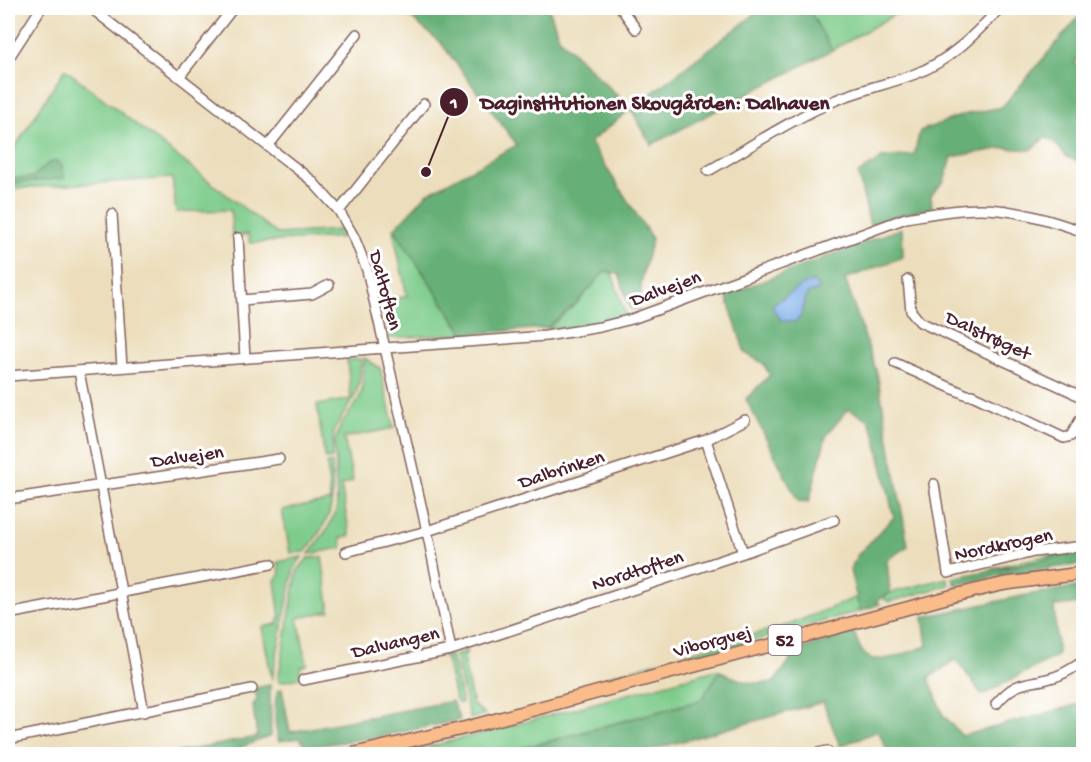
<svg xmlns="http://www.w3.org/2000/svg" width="1091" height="762" font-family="'Gochi Hand',sans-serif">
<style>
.green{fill:#7ecc8b;stroke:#64765b;stroke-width:1.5}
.forest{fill:#66b077;stroke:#586851;stroke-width:1.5}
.water{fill:#7cade8;stroke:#63668a;stroke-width:1.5}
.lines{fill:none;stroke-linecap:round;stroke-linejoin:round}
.minor-casing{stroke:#83625e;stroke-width:12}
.major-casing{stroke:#83625e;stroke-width:15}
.minor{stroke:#fff;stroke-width:9}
.major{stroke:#f9bc8a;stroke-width:12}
.labels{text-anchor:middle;stroke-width:6;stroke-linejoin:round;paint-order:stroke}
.shield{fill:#fff;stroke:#80626b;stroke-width:1.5}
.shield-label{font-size:18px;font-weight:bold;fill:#4a1f2b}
.street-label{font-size:20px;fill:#4a1f2b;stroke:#fff}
.leader{fill:none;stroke:#4a1f2b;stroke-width:2}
.callout-dot{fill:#4a1f2b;stroke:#fff;stroke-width:2}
.mark-label{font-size:18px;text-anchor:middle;font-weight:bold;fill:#fff}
.callout-label{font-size:21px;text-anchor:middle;font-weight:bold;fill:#4a1f2b;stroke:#fff;stroke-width:6;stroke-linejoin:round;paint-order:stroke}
</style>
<rect width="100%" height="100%" fill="#fff"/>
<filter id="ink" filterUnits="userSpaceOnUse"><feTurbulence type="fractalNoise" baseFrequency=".0167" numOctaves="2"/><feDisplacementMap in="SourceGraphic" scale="12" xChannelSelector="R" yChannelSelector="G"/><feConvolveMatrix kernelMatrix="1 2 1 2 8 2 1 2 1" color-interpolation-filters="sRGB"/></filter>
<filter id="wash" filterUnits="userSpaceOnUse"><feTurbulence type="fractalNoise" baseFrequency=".008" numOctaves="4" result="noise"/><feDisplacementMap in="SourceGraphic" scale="24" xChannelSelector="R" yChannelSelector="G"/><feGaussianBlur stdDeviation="1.35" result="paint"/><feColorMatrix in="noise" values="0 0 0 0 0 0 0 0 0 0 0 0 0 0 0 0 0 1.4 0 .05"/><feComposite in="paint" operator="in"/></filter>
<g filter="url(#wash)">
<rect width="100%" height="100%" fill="#ecdebc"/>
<!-- green -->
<path class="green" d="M808,8H906L832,50Z
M65,69L277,234L341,230L343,237L250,243L248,234L232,237L231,210L176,212L172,178L8,189V158Z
M394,229L464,334L390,338L383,302L407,296L394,235Z
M604,271L612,273L626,316L569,328H547L576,304Z
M364,358L380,368L394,428L344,438L353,481L341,486L350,536L341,538L342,548L309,554L328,528L337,508L335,442L341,424L358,401L362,390Z
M361,359L360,378L356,394L334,430L332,458L325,459L317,405L351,399L347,360Z
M330,462L332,463C333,508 334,516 305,552L290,553L282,510L330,501L327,463Z
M1083,550V555L1068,554L1046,561L992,568L1040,557Z
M302,557L294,568L272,680L262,627L277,624L280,617L275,581L280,574L278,562Z
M322,557L330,611L298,618L307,665L300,667L301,678L281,682L278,680L297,571L308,558Z
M947,578L949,585L889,602L882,597L890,593Z
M857,597L860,611L612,680L611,675L791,624Z
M467,651L463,659L473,705L485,714L470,719L455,655Z
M451,655L462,703H458L455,698L446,659L443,657Z
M716,670L720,671L701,700L502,754H414L416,750L507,727Z"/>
<!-- forest -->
<path class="forest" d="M399,8H549L559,38L631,109L763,8H808L832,50L651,145L631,109L590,142L652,239L642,277L639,310L630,309L619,274L605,271L576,304L547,328L464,334L394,229L428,193L517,145L441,43Z
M1083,12V54L1075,63L1083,73V163L1067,157L1053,141L1045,137L1031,150L1004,148L952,157L944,181L931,195L932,208L903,214L870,225L858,174L882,158L914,155L920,131L963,115L1002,107Z
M56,161L62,166L65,178L8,184V179L33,177L49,163Z
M902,228L903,257L845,279L877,373L908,546L887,560L890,593L876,601L880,604L860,611L850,570L857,556L894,517L875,435L868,419L848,409L826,436L809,502L798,501L746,399L770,375L763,363L745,353L726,295Z
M1068,554L1083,555V564L1011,573L955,585L953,578C991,569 1030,565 1068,554Z
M1083,586V603L1054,606L1058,655L982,695L956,659L929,678L943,715L962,736L1083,703V754H889L878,731L840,746L823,702L636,754H502L701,700L720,671C741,681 750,686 774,682L798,650L854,632C857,640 860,652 868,657C881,665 913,650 927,646L923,617L1027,595Z
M270,685L271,736L239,748L236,754H169L257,737L253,705L257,700L255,688Z
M282,689L290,732L452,701L460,720L377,737L306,747L300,738L279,741C274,725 274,708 277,691Z"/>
<!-- water -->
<path class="water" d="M813,282L818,286V290L807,294L800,318L794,322L781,320L772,308L774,303L806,283Z"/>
</g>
<g filter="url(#ink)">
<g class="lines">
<defs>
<path id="minor" d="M91,8L311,180L339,211L354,237L367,270L427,531L451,650
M621,8L636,29
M8,59L41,8
M179,77L233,8
M268,146L357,34
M708,171C750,147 792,119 836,100C862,89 889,84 915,74C950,61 975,34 1000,8
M339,211L424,104
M112,214L122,367
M238,238L245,358
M908,280L911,311L920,322L1072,392L1084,399
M242,300L312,294L329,285
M895,363L967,395H972L1064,438L1071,436L1084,413
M79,371L144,712
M8,376L546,336L600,327L632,319L906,218C930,214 955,209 979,209C1015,209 1050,220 1084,232
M706,440L743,553
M934,484L948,573L1034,552L1084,546
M8,499L279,459
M346,552L427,531L706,440L745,420
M8,614L271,564
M303,680L451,650L743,553L834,520
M996,704C1018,678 1026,686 1054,677C1065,674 1074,667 1084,661
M8,739L252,689
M813,754L827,751L828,754"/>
<path id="major" d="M353,754L469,727L952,596L1003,584L1084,573"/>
</defs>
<!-- minor casing -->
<use href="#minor" class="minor-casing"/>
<!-- major casing -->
<use href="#major" class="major-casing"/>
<!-- minor -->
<use href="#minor" class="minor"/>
<!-- major -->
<use href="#major" class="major"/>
</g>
</g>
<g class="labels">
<!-- shield labels -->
<rect class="shield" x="768.5" y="625" width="33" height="30" rx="4.5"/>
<g class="shield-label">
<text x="785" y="646">52</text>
</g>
<!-- street labels -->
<g class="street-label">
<text transform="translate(665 287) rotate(-20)" y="7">Dalvejen</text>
<text transform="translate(387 290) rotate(75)" y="7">Daltoften</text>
<text transform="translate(989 334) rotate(25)" y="7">Dalstrøget</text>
<text transform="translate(187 455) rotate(-8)" y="7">Dalvejen</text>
<text transform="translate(561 468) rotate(-18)" y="7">Dalbrinken</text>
<text transform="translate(1003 543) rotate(-12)" y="7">Nordkrogen</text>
<text transform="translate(637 569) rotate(-18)" y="7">Nordtoften</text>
<text transform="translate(712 640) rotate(-15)" y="7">Viborgvej</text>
<text transform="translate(395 641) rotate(-13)" y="7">Dalvangen</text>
</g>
</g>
<!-- callouts -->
<path class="leader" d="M426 172L454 102"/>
<g class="callout-dot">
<circle cx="426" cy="172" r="6"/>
<circle cx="454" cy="102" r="15"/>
</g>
<g class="mark-label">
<text x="454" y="108">1</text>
</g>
<g class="callout-label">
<text x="655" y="109">Daginstitutionen Skovgården: Dalhaven</text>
</g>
<!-- margin -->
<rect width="1091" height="762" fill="none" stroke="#fff" stroke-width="30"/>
</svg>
